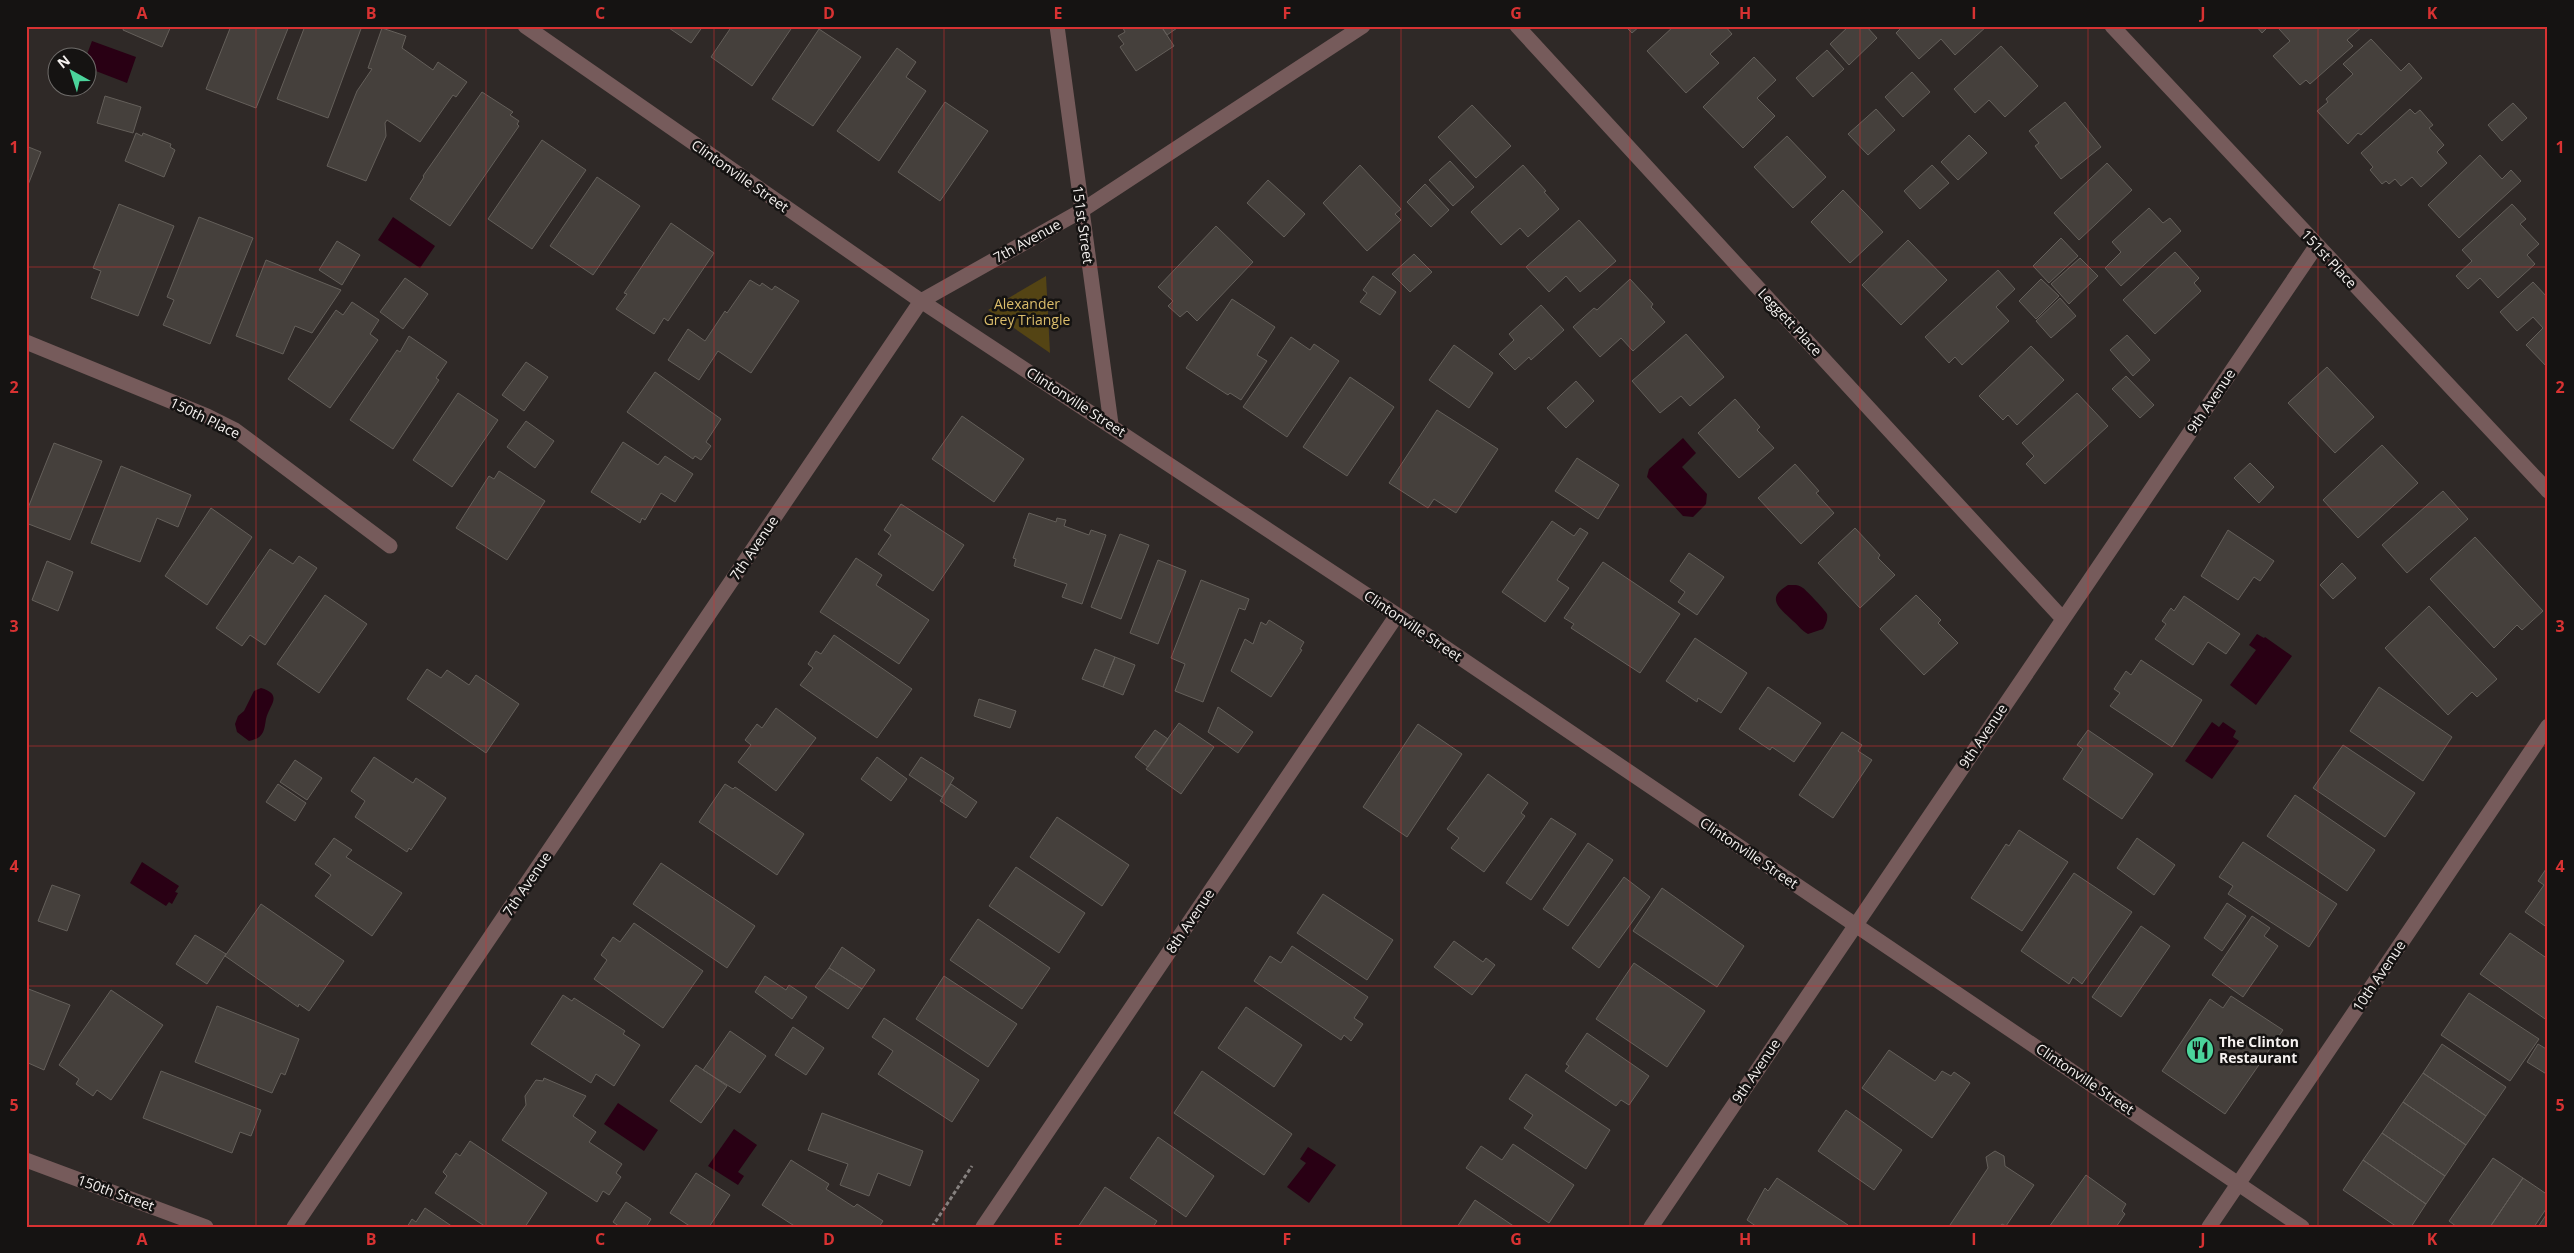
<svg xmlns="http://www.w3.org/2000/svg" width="2574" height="1253" font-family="'Open Sans',sans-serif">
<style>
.green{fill:#544414}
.water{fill:#290014}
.building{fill:#45403c;stroke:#645f5a}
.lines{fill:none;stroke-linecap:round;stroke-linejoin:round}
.path{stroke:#86817f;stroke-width:3;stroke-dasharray:4 2.5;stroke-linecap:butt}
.minor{stroke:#765b5b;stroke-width:15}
.grid{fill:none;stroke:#d83232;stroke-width:1;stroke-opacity:0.55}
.labels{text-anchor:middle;stroke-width:5;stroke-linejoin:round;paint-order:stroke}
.street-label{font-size:14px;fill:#f5f1ef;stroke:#151312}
.park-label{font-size:14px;fill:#dbbd6b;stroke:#151312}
.poi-label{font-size:14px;font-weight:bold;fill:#f5f1ef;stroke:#151312;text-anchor:start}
.neatline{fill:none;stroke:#d83232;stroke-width:2}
.grid-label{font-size:16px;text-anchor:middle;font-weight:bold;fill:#d83232}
</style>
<rect width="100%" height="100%" fill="#2f2927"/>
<!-- green -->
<path class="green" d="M1046,276L1050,353L988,310Z"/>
<!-- water -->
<path class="water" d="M92,41L136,57L127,83L88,68L86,57Z
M393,217L435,246L420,268L378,240Z
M1683,438L1696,453L1682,467L1707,494L1706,504L1693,517L1683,516L1647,477L1649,469Z
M1788,585C1794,585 1798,584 1803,588C1806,590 1826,611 1827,614C1828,620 1826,624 1823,629L1808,634C1801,630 1799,626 1793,621C1781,609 1764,599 1788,585Z
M2257,634L2264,638L2265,637L2292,656L2256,705L2230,685L2256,650L2249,645Z
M261,688C284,695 269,705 266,719C264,731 264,738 249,741L237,732L235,724L238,716L244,711L254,691Z
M2212,722L2219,727L2223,722L2236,731L2233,737L2239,741L2212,779L2185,761Z
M142,862L179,886L175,892L178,893L172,904L169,902L166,906L130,883Z
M618,1103L658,1130L644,1151L604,1124Z
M734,1129L757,1145L738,1172L744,1176L738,1185L708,1166Z
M1308,1147L1336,1165L1309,1203L1287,1187L1306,1163L1300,1159Z"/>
<!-- building -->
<path class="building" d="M124,26H171L162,47L123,30Z
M231,26H289L256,108L206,89Z
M305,26H362L328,118L277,99Z
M666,26H703L691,43Z
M732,26H793L752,86L711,57Z
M1122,26H1161L1174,46L1136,71L1120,47L1124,44L1118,36L1125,32Z
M1161,26H1180L1167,35Z
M1625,26H1640L1632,33Z
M1674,26H1725L1732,34L1710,54L1719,63L1686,93L1647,51Z
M1849,26H1866L1877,38L1849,65L1830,44Z
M1903,26H1987L1955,55L1941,39L1919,59L1896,33Z
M2256,26H2269L2262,33Z
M2282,26H2363L2347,40L2353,46L2310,84L2306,80L2300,85L2273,56L2290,41L2279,29Z
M382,28L406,36L402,48L433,70L438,62L467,82L456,97L453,95L420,142L387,120L385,123L386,136L366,181L327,166L357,91L372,69L368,68Z
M819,29L861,57L813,126L772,99Z
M2371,39L2401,71L2409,63L2422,78L2361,135L2358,133L2348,144L2317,111L2328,102L2326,99L2353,74L2343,64Z
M2001,46L2038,86L2005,117L1989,100L1975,113L1954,89Z
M897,48L916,62L906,77L926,91L879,161L837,131Z
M1827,50L1844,69L1813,97L1796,78Z
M1754,57L1776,80L1757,98L1775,116L1743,148L1703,107Z
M1912,72L1930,92L1903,117L1885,97Z
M482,92L513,112L510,115L519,121L517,124L519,126L450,226L410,199L424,177L423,176Z
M105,96L141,107L133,133L97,123Z
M945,102L988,131L940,201L898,172Z
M2065,102L2101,147L2061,179L2035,146L2039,143L2029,131Z
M2513,103L2527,118L2502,141L2488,125Z
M1472,105L1511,146L1476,178L1438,137Z
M1876,109L1895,130L1868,155L1848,134Z
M2410,109L2415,114L2420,110L2433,125L2429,128L2444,145L2437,152L2447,163L2421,187L2412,177L2401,186L2395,179L2389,184L2386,181L2382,184L2370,170L2373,167L2361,153Z
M136,133L142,136L143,133L171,144L170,147L175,150L164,177L125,161Z
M1969,135L1987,153L1958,180L1941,162Z
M1787,136L1826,177L1793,208L1754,167Z
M542,140L586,170L532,249L488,219Z
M26,146L41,152L26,190Z
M2480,155L2502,179L2511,170L2521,181L2459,238L2428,205Z
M1450,161L1474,187L1453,206L1429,180Z
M2107,163L2132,190L2079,240L2054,213Z
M1360,165L1401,209L1395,214L1401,220L1367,251L1323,203Z
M1523,165L1546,191L1544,192L1559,209L1528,237L1520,228L1501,245L1471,212Z
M1932,165L1949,183L1920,209L1904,191Z
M597,177L640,206L593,275L550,246Z
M1268,180L1305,214L1284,237L1247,203Z
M1425,184L1449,210L1431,227L1407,202Z
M1843,190L1883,232L1850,263L1811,222Z
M119,204L174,226L138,316L91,298L101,271L93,268Z
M2512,204L2526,219L2520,224L2539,244L2527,255L2535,264L2498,298L2480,278L2468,289L2456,276L2472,261L2462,250Z
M2149,208L2163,223L2170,218L2181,231L2121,286L2105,268L2121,252L2112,242Z
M199,217L253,238L210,344L163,325L174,300L167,297Z
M1579,220L1616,261L1580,292L1566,276L1549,292L1526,267Z
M671,223L714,253L668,321L664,318L654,334L616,309L627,294L624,293Z
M1216,226L1253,262L1197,321L1187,311L1180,317L1168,306L1173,301L1158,287Z
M2061,238L2078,256L2049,283L2033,266Z
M1908,240L1947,280L1901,325L1862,285Z
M337,241L360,255L342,285L319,270Z
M2175,252L2199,278L2194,283L2201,291L2155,334L2123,300Z
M1414,254L1432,272L1410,292L1392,274Z
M2080,258L2098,276L2069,304L2051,284Z
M266,260L341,290L312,333L295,326L283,354L236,336Z
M1998,270L2015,289L1996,307L2009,321L1962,365L1955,357L1949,363L1925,337Z
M1373,276L1396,292L1380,315L1360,302L1367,293L1363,290Z
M405,278L428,294L403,329L380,312Z
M1630,279L1653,304L1651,307L1665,322L1633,351L1621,338L1600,357L1573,327L1594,308L1597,310Z
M2041,279L2059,296L2036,319L2019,301Z
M750,280L760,286L762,283L772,290L775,286L799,301L751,373L718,351L699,380L668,360L688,329L705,341L725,311L727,313Z
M2533,282L2548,298V368L2526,345L2543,328L2533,317L2517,331L2500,312Z
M2060,298L2076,316L2051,338L2036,321Z
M1232,299L1275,327L1257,355L1267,361L1241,400L1230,393L1228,395L1186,368Z
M352,302L379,320L370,334L378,340L330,408L288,379L336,310L343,315Z
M1541,305L1564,330L1531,360L1529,357L1515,370L1499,354L1514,340L1509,334Z
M1686,334L1724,377L1690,406L1681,396L1660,413L1632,381Z
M2127,335L2150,360L2133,376L2110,350Z
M409,336L447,362L436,378L439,380L393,449L350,420L397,350L400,352Z
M1291,337L1310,350L1314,344L1339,361L1287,437L1243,407Z
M1454,345L1493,373L1469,408L1429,380Z
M2031,346L2064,380L2017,425L2008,415L2003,420L1979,396Z
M526,362L548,377L524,411L502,395Z
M2327,367L2374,417L2335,453L2288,403Z
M655,372L721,419L706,442L711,446L701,460L695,456L693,459L627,412Z
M2126,376L2154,405L2140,418L2112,389Z
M1350,377L1394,407L1347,476L1303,447Z
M1576,381L1594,401L1566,428L1547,408Z
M458,393L498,420L452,487L413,460Z
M2077,393L2108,426L2045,484L2026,464L2034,456L2022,443Z
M1735,399L1760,427L1757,430L1774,448L1739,478L1698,433Z
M1437,410L1498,449L1456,513L1434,499L1428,508L1389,483Z
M962,416L1024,459L994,502L932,459Z
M526,421L554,441L535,468L507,447Z
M623,442L658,465L665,456L693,474L675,502L661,493L645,520L642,518L640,523L591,492Z
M54,443L102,461L70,540L26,523V513Z
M2382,445L2418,483L2358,538L2323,500Z
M1577,458L1619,485L1598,519L1555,491Z
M2250,463L2274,487L2259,503L2234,478Z
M1795,464L1819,491L1816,493L1834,513L1801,544L1758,498Z
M121,466L191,495L178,527L157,518L140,562L91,543Z
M499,471L545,501L507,560L456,528L489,476L494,479Z
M2443,491L2468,519L2407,573L2382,545Z
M901,504L964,545L933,591L878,554L891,535L884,530Z
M211,508L252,537L207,605L165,576Z
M1029,513L1056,522L1057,518L1066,520L1064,526L1089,535L1091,530L1106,535L1082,604L1062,597L1067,584L1014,566L1016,559L1013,558Z
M1552,521L1574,536L1580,528L1588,533L1557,580L1569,588L1545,622L1502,592Z
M1855,528L1880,555L1878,558L1895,575L1860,608L1818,563Z
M2228,530L2274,561L2260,581L2254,577L2238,600L2201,576Z
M1120,534L1149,545L1121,619L1091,607Z
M2475,537L2543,611L2522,630L2517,625L2494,648L2430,579Z
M270,549L293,564L299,556L317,568L265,645L250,635L242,646L216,628Z
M1689,553L1724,577L1697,615L1678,602L1685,592L1670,581Z
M856,558L882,575L876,585L929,620L899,664L820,612Z
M1158,560L1186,571L1158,644L1130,633Z
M47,561L73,572L58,611L32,600Z
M1603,562L1680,614L1640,673L1571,628L1574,624L1564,618Z
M2342,563L2356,578L2333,599L2320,585Z
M1201,580L1249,599L1245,610L1239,608L1203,702L1175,691L1185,664L1171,658Z
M325,595L367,624L319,693L277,664Z
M1916,595L1941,620L1938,623L1958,643L1924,675L1880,629Z
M2184,596L2240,634L2226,654L2208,642L2193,665L2155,639L2166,624L2162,621L2171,608L2174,611Z
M2429,606L2497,679L2477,697L2472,692L2448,715L2385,648Z
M1269,620L1304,642L1300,649L1302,650L1271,697L1231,671L1245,639L1253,644L1261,622L1266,625Z
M834,635L912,689L877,738L800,685L813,668L808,664L816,651L821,654Z
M1695,638L1747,673L1721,713L1698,698L1697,702L1666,681Z
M1095,649L1115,657L1103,687L1082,679Z
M1115,657L1135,665L1123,695L1103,687Z
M2141,660L2202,700L2172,747L2110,706L2120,693L2114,689L2126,671L2131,675Z
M427,669L441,678L447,670L469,685L476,675L519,704L486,753L407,699Z
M1768,687L1821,723L1794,762L1772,747L1770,750L1739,729Z
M2379,687L2452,737L2423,781L2350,731Z
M979,699L1016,711L1010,728L974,716Z
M1218,707L1253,732L1238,753L1208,732Z
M776,708L816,738L776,791L738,762L751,745L745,740L757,724L762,728Z
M1179,723L1214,747L1181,794L1146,769Z
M1418,724L1462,754L1407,837L1363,807Z
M1155,730L1168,739L1148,767L1135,757Z
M2088,730L2153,774L2122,819L2063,779L2083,749L2077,745Z
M1842,732L1862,745L1858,751L1872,760L1833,818L1799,795Z
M2343,745L2415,793L2385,837L2313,788Z
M374,757L413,783L416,778L446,798L411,850L409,848L407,852L355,817L365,801L351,791Z
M877,757L907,779L891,801L861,779Z
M921,757L954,778L942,797L909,775Z
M295,760L322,778L307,800L280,782Z
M1488,774L1528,803L1521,813L1525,816L1484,872L1451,848L1459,838L1447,829Z
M278,784L306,803L295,821L266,802Z
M725,784L733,789L735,787L804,834L777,875L699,822Z
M951,784L977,802L966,818L940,801Z
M2295,795L2375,850L2347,891L2267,836Z
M1057,817L1129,865L1102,906L1030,857Z
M1551,818L1576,834L1531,900L1506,883Z
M2019,830L2068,862L2022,931L1971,898L2006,844L2009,846Z
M334,838L352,850L346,857L402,893L372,936L315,896L331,875L315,864Z
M2137,838L2175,865L2154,895L2117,868Z
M2243,842L2337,904L2309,947L2228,894L2233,886L2219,877Z
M1588,843L1613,860L1568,926L1543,909Z
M661,863L755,926L727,968L633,904Z
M2548,866V928L2525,912L2544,885L2538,881Z
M1016,867L1085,913L1059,953L989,906Z
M2074,873L2132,912L2082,984L2073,977L2069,984L2021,951Z
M1624,877L1650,897L1599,968L1572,948Z
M52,885L80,895L67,931L38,921Z
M1662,888L1744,946L1717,987L1633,931Z
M1323,894L1393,940L1367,980L1297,933Z
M2227,903L2246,916L2222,951L2204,938Z
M261,904L344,961L309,1011L299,1004L298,1007L225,956Z
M2252,916L2270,928L2264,936L2278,946L2243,997L2212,975Z
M978,919L1050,968L1022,1009L950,960Z
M634,923L703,971L663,1028L594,979L607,960L601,955L613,937L620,942Z
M2141,926L2170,946L2121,1017L2092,997Z
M2510,933L2548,959V1021L2480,974Z
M195,935L226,954L207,984L176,964Z
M1454,941L1483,962L1486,958L1495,965L1472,995L1434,967Z
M1292,946L1368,997L1354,1018L1363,1024L1351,1041L1344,1035L1341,1040L1254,981L1270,956L1281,963Z
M842,947L875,970L862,989L829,968Z
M1634,963L1705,1011L1667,1067L1596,1019Z
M829,968L862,989L848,1009L815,987Z
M765,976L786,990L789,985L807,997L792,1019L755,992Z
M944,976L1017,1024L988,1067L916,1019Z
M26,988L70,1005L44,1070L26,1062Z
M111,990L163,1025L111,1100L97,1090L93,1096L76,1084L79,1079L59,1065Z
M2469,993L2539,1039L2510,1081L2441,1035Z
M563,995L572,1001L574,998L625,1031L623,1034L640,1045L614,1086L596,1074L591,1083L531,1044Z
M2231,996L2283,1030L2225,1114L2162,1071L2210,999L2223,1008Z
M217,1006L299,1039L285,1075L281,1073L272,1093L195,1062Z
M1246,1007L1302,1045L1274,1087L1218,1048Z
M884,1018L979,1080L952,1122L878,1074L893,1051L872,1037Z
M793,1027L824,1048L806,1075L775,1055Z
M730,1031L766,1056L740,1093L703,1070Z
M1587,1033L1649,1076L1629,1105L1621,1100L1616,1106L1565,1071L1569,1066L1566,1064Z
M2442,1044L2506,1087L2486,1116L2423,1073Z
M2538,1044L2548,1050V1075L2527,1062Z
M1889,1050L1935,1081L1942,1071L1951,1076L1954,1072L1970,1083L1932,1138L1862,1088Z
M696,1065L727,1086L701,1123L670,1101Z
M161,1071L261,1110L251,1136L240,1132L232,1153L143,1118Z
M1202,1071L1292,1134L1264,1175L1174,1113Z
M2423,1073L2486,1116L2466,1145L2403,1102Z
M1526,1074L1610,1130L1586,1169L1524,1128L1533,1115L1509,1099Z
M544,1078L586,1096L573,1116L596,1132L589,1142L622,1164L616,1173L621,1177L609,1195L603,1191L597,1202L502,1140L526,1105L525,1096L536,1080L543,1081Z
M2403,1102L2466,1145L2445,1176L2382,1133Z
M1846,1110L1902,1150L1874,1190L1818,1151Z
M822,1113L923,1151L910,1186L878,1173L869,1196L840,1185L848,1164L808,1150Z
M2382,1133L2445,1176L2426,1204L2363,1160Z
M1158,1137L1214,1176L1186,1217L1130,1178Z
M470,1141L547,1193L525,1227H486L435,1193L447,1176L443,1172L456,1153L460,1156Z
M1513,1144L1574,1185L1549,1223L1466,1168L1481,1146L1502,1160Z
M1995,1151L2004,1156L2005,1166L2034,1185L2006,1226L2002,1224L2000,1227H1952L1950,1225L1988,1168L1986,1157Z
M2493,1158L2523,1178L2490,1227H2457L2449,1221Z
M791,1160L829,1184L826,1189L854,1207L857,1204L883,1221L879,1227H796L762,1205Z
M2363,1160L2426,1204L2411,1227H2397L2343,1190Z
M696,1173L730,1195L709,1227H691L670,1213Z
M2086,1175L2126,1204L2122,1211L2125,1214L2116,1227H2049Z
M1777,1178L1848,1225L1847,1227H1757L1747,1220L1765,1188L1768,1191Z
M2523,1178L2548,1195V1206L2534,1227H2490Z
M1105,1187L1157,1221L1153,1227H1078Z
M1475,1200L1515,1227H1457Z
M626,1202L651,1219L646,1227H620L613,1222Z
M425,1208L453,1227H407L412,1219L416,1222Z
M2548,1212V1227H2538Z"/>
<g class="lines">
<!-- path -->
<path class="path" d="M932,1227L972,1166"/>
<!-- minor -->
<path class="minor" d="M525,26L921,301L1397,615L2302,1227
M1057,26L1111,424
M1517,26L2063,619
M2112,26L2548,491
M26,342L207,416L235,430L390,546
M26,1160L206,1227
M294,1227L921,301L1081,211L1363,26
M983,1227L1397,615
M1651,1227L2317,245
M2209,1227L2548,726"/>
</g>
<!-- grid -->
<path class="grid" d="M256,26V1227M486,26V1227M714,26V1227M944,26V1227M1172,26V1227M1401,26V1227M1630,26V1227M1860,26V1227M2088,26V1227M2318,26V1227M26,267H2548M26,507H2548M26,746H2548M26,986H2548"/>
<!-- icons -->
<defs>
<symbol id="restaurant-disc" viewBox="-11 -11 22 22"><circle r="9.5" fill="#4bd49b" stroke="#151312"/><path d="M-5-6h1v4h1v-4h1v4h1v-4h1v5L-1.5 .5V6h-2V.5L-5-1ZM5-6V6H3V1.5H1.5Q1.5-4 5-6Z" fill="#111"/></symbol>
</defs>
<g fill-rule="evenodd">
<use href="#restaurant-disc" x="2184" y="1034" width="32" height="32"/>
</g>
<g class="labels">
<!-- street labels -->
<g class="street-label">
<text transform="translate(740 176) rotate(35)" y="5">Clintonville Street</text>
<text transform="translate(1083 225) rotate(82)" y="5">151st Street</text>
<text transform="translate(1027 241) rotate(-29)" y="5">7th Avenue</text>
<text transform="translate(2329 259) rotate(47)" y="5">151st Place</text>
<text transform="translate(1790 322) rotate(47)" y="5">Leggett Place</text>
<text transform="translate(2211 401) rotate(-56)" y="5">9th Avenue</text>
<text transform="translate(1076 402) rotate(33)" y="5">Clintonville Street</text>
<text transform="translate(205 418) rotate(26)" y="5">150th Place</text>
<text transform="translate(754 548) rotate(-56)" y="5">7th Avenue</text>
<text transform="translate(1413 626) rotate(34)" y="5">Clintonville Street</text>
<text transform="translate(1983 736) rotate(-56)" y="5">9th Avenue</text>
<text transform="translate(1749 853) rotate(34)" y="5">Clintonville Street</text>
<text transform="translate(527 884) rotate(-56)" y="5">7th Avenue</text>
<text transform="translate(1190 921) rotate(-56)" y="5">8th Avenue</text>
<text transform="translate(2379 976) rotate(-56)" y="5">10th Avenue</text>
<text transform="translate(1756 1071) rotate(-56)" y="5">9th Avenue</text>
<text transform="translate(2085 1079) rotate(34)" y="5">Clintonville Street</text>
<text transform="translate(116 1193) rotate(20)" y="5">150th Street</text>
</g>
<!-- park labels -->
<g class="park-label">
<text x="1027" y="309">Alexander<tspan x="1027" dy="16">Grey Triangle</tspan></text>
</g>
<!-- poi labels -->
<g class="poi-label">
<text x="2219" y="1047">The Clinton<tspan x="2219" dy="16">Restaurant</tspan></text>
</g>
</g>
<!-- border -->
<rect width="2574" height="1253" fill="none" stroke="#151312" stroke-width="55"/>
<!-- north arrow -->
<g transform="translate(72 72) rotate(321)"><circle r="24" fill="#151312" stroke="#6f6c6a"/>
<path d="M0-4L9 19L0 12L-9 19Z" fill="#4bd49b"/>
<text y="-8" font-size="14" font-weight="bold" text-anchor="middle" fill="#f5f1ef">N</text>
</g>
<rect x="28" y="28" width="2518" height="1198" class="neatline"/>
<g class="grid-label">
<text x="142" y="19">A</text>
<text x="371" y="19">B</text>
<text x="600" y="19">C</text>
<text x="829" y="19">D</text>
<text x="1058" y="19">E</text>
<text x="1287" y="19">F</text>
<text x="1516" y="19">G</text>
<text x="1745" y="19">H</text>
<text x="1974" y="19">I</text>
<text x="2203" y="19">J</text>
<text x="2432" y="19">K</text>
<text x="14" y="153">1</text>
<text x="2560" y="153">1</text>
<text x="14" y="393">2</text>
<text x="2560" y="393">2</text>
<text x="14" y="632">3</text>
<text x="2560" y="632">3</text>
<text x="14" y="872">4</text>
<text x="2560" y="872">4</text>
<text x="14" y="1111">5</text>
<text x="2560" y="1111">5</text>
<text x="142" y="1245">A</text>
<text x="371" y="1245">B</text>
<text x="600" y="1245">C</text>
<text x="829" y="1245">D</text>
<text x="1058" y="1245">E</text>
<text x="1287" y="1245">F</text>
<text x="1516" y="1245">G</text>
<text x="1745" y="1245">H</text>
<text x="1974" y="1245">I</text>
<text x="2203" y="1245">J</text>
<text x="2432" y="1245">K</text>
</g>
</svg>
